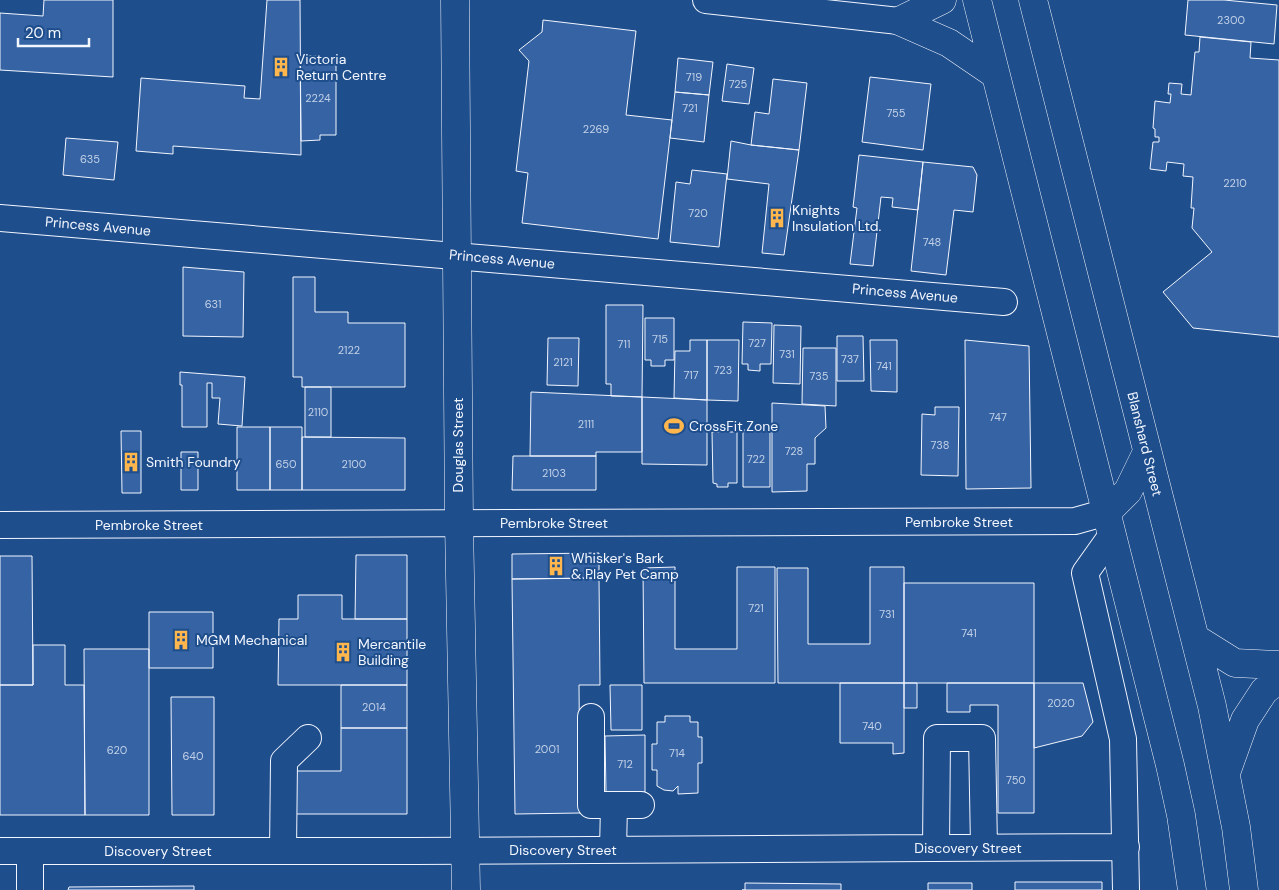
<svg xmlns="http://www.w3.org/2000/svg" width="1279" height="890" font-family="'DM Sans',sans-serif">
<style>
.building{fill:#3563a3;stroke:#f2f6ff}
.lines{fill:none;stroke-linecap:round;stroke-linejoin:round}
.minor-casing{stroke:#f2f6ff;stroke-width:28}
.major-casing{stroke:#f2f6ff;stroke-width:29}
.minor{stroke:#1f4e8c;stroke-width:26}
.major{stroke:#1f4e8c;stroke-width:28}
.labels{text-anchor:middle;stroke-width:4;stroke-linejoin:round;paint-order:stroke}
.number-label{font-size:11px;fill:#c3d1e8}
.poi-label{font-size:14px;fill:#f2f6ff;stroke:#1f4e8c;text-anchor:start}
.street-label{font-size:14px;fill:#f2f6ff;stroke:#1f4e8c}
</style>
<rect width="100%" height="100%" fill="#1f4e8c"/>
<!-- building -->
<path class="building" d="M44,0H113V77L0,70V13L43,16Z
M267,0H300L301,155L173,146V154L136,151L141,78L245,86L244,98L260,99Z
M1188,0H1224L1277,5L1274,44L1185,35Z
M543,20L636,31L626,115L672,120L658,239L522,223L528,173L516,171L529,61L519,50L542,32Z
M1200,37L1251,42L1250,58L1279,60V337L1193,328L1163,292L1212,252L1192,228L1194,208H1191L1193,177L1183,176L1184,164L1167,162L1166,171L1150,169L1153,142H1159V137H1155V129L1153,128L1155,101L1170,103L1171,94H1168L1169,83L1182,84L1181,94L1191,95L1195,52H1199Z
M300,56H321V60H336V135H320V140L301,141Z
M678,58L713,62L709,95L675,92Z
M727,64L754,68L749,104L722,101Z
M870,77L931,84L923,150L862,142Z
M773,79L807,83L799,150L751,145L755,112L769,114Z
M675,92L709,95L704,142L670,138Z
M66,138L118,142L114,180L63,175Z
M731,141L751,145L799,150L784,255L762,253L769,184L727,179Z
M859,155L923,162L918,210L892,207L893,198L881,197L873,266L850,264L857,208L853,207Z
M923,162L973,167L977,175L973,212L954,210L946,275L911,271Z
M692,170L727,174L719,247L670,242L676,182L690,184Z
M183,267L244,272L243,337L183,336Z
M293,277H315V312H348V323H405V387H302V377H293Z
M606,305H643L642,397L611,396V384H606Z
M645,318H674V360H665V366H651V360H645Z
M743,322L772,323L771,364H760V371L748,370V364H742Z
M774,325L801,326L800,384L773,383Z
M837,336H863L864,381H837Z
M548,338H579L578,386L547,385Z
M690,340H707V400L674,398L675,351H690Z
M707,340H739L738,401L707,400Z
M870,340H897V392L871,391Z
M965,340L1029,346L1031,488L966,489Z
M803,348H836V406L802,404Z
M180,372L245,377L242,426L218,424L220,398H212V383H207V427H182V385H180Z
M305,387H331V437H305Z
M531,392L642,397V452H596V456H530Z
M642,397L707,400V465L642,464Z
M772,403L825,406L826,428L815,438V464H807V491L772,492Z
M935,407H959L958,476L921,475L922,414L935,415Z
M237,427H270V490H237Z
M270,427H302V490H270Z
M719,428H728V432H737V483H728V487H717V484L713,483L712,432H719Z
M743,430L770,431V487H743Z
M121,431H141V493H122Z
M302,437L405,438V490H302Z
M181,452H198V490H181Z
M513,456H596V490H512Z
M599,553V578L512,579V554Z
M356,555H407V619H355Z
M0,556H32L33,685H0Z
M675,567V649H737V567H775V683H644L643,568Z
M870,567H904V683H778L777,568H808V644H870Z
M599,578L600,685H579L580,813L515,814L512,579Z
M904,583H1034V683H904Z
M298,595H342V619H407V685H278L279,619H298Z
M149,612H213V668H149Z
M33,645H65V685H84L85,815H0V685H33Z
M84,649H149V815H85Z
M840,683H904V753L893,754V743H840Z
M904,683H917V708H904Z
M947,683H1034V813H998V705H970V712H947Z
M1034,683H1083L1093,722L1082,736L1034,748Z
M341,685H407V728H341Z
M610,685H642V730H611Z
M171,697H214V815H172Z
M665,716H690V722H698V737H702V763H698V793L678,794V786L673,791L664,790L657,786V770H652V744H657V722H665Z
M341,728H407V814H290V771H341Z
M645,735V792H606L605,736Z
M1015,882H1102V890H1015Z
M745,883L841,884V890H742H745Z
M928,883H972V890H928Z
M194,886V890H68L69,887Z"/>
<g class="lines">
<defs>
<path id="minor" d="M706,0L899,21
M0,218L1004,302
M0,525L1075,521L1107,512
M1112,535L1085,573L1123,739L1126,890
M591,717V805H641
M936,848L937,738H982L984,847
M613,850L614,805
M0,851H414L1126,847
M30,851V890
M283,851L284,761L308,738"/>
<path id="major" d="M455,0L459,523L466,890
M977,0L1170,765L1181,815L1192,890
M1033,0L1212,706L1236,827L1244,890
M899,21L949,43L996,75
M899,21L942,0
M1107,512L1128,491L1147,452
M1195,638L1235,663L1279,665
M1226,773L1245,720L1264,691L1279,679"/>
</defs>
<!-- minor casing -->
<use href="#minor" class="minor-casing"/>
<!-- major casing -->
<use href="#major" class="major-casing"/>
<!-- minor -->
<use href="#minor" class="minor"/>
<!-- major -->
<use href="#major" class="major"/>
</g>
<!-- icons -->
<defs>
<symbol id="building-bare" viewBox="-9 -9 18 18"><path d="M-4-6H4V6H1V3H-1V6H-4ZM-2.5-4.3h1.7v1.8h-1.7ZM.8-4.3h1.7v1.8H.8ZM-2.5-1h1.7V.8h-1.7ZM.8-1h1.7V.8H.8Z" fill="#ffb74d" stroke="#1f4e8c" stroke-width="2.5" paint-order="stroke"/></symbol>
<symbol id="stadium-bare" viewBox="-9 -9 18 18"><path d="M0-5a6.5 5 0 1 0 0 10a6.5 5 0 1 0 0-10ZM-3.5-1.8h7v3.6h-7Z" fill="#ffb74d" stroke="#1f4e8c" stroke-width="2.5" paint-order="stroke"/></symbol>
</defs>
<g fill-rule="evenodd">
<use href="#building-bare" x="267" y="53" width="28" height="28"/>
<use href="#building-bare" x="763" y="204" width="28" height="28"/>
<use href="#stadium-bare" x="660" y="412" width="28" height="28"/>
<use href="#building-bare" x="117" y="448" width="28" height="28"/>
<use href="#building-bare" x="542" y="552" width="28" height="28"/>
<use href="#building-bare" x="167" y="626" width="28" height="28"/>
<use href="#building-bare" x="329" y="638" width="28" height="28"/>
</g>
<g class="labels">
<!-- number labels -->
<g class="number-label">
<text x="1231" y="24">2300</text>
<text x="694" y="81">719</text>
<text x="738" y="88">725</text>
<text x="318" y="102">2224</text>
<text x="690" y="112">721</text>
<text x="896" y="117">755</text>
<text x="596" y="133">2269</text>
<text x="90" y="163">635</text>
<text x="1235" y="187">2210</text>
<text x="698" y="217">720</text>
<text x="932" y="246">748</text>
<text x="213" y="308">631</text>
<text x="660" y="343">715</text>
<text x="757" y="347">727</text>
<text x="624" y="348">711</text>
<text x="349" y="354">2122</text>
<text x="787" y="358">731</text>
<text x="850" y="363">737</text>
<text x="563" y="366">2121</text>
<text x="884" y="370">741</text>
<text x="723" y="374">723</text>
<text x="691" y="379">717</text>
<text x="819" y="380">735</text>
<text x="318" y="416">2110</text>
<text x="998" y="421">747</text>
<text x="586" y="428">2111</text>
<text x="940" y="449">738</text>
<text x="794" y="455">728</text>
<text x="756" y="463">722</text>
<text x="286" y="468">650</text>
<text x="354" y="468">2100</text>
<text x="554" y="477">2103</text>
<text x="756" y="612">721</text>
<text x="887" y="618">731</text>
<text x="969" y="637">741</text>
<text x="1061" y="707">2020</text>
<text x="374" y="711">2014</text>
<text x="872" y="730">740</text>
<text x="547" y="753">2001</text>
<text x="117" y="754">620</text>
<text x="677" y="757">714</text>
<text x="193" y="760">640</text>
<text x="625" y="768">712</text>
<text x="1016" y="784">750</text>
</g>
<!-- poi labels -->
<g class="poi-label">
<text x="296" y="64">Victoria<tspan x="296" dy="16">Return Centre</tspan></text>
<text x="792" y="215">Knights<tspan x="792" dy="16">Insulation Ltd.</tspan></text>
<text x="689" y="431">CrossFit Zone</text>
<text x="146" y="467">Smith Foundry</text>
<text x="571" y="563">Whisker's Bark<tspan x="571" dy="16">&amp; Play Pet Camp</tspan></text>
<text x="196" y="645">MGM Mechanical</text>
<text x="358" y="649">Mercantile<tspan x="358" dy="16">Building</tspan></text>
</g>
<!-- street labels -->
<g class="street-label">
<text transform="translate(98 226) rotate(5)" y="5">Princess Avenue</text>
<text transform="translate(502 259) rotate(5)" y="5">Princess Avenue</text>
<text transform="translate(905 293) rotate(5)" y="5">Princess Avenue</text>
<text transform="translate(1145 444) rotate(76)" y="5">Blanshard Street</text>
<text transform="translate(458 445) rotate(-90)" y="5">Douglas Street</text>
<text x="959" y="527">Pembroke Street</text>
<text x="554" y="528">Pembroke Street</text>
<text x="149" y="530">Pembroke Street</text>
<text x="968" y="853">Discovery Street</text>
<text x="563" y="855">Discovery Street</text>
<text x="158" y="856">Discovery Street</text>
</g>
</g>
<!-- scale -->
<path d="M18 38v8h71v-8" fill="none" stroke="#f2f6ff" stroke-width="2.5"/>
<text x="25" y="38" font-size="15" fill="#f2f6ff" stroke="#1f4e8c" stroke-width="4" paint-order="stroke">20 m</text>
</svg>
